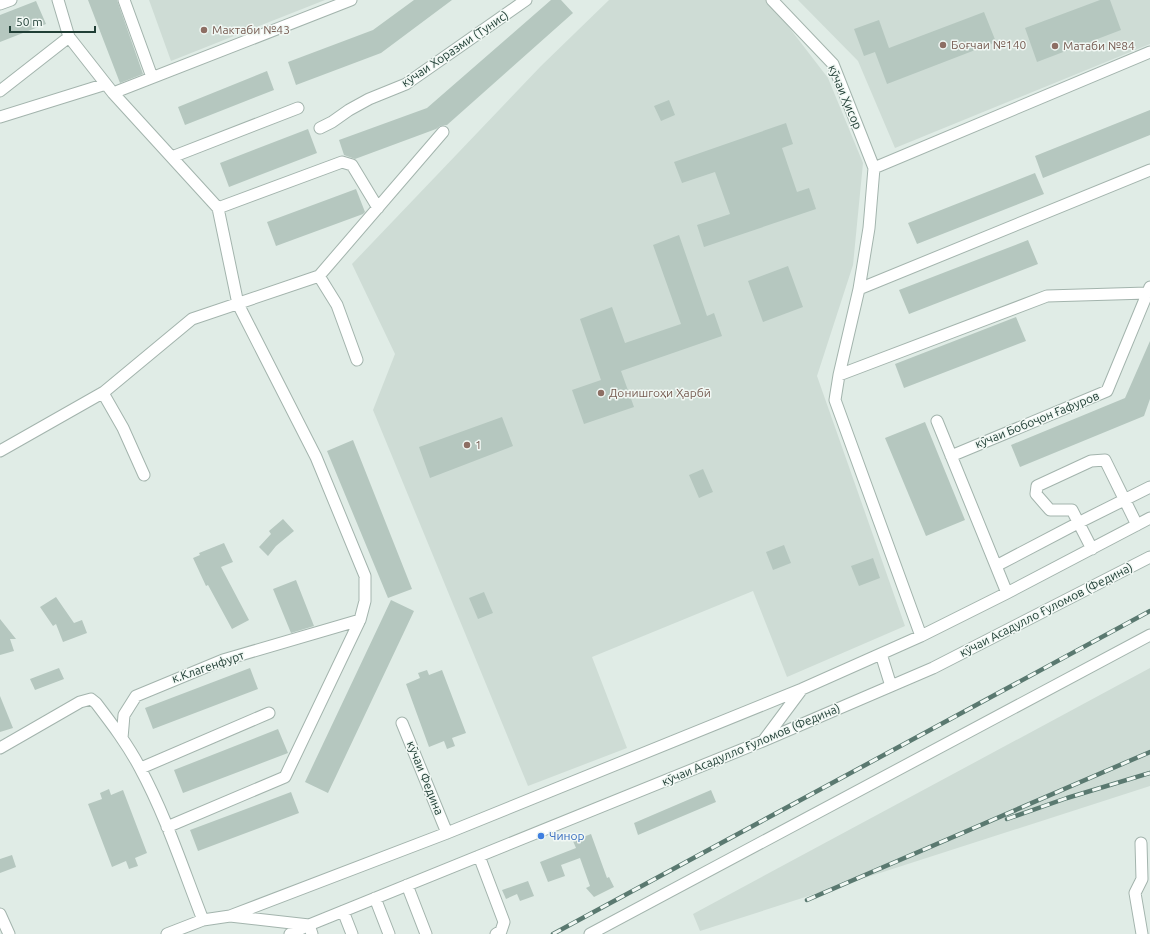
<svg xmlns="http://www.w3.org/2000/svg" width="1150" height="934" font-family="Ubuntu,sans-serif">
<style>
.built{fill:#cedcd5}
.building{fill:#b5c7bf}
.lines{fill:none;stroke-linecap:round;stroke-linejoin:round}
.minor-casing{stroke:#a3b4ad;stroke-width:13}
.minor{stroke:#fff;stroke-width:11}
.rail-casing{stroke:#5a7970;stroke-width:4.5}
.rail{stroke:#f1f8f4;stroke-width:3;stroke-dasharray:9;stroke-linecap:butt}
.education-dot{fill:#8d6e63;stroke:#f1f8f4;stroke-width:1.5}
.shop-dot{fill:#3f7fe0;stroke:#f1f8f4;stroke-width:1.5}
.labels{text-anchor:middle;stroke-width:3;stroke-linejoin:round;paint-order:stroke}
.education-label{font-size:12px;fill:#785e54;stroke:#f1f8f4;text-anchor:start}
.street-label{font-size:12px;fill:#203e35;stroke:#f1f8f4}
.shop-label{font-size:12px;fill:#366cbe;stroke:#f1f8f4;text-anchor:start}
</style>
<rect width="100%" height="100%" fill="#e0ece6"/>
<!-- built -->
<path class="built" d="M149,0H325L171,61Z
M609,0H768L828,78L863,163L853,265L817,376L905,626L787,677L753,591L592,657L627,748L528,786L373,410L395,354L352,264L541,66Z
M798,0H1150V44L895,148L858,61Z
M1150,668V786L700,931L693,914Z"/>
<!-- building -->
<path class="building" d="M88,0H117L143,74L120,83Z
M414,0H452L381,53L296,85L288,62L373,30Z
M551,0H561L573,13L447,125L440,126L436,129L355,159L344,155L339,140L427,108Z
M1100,0H1110L1121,30L1037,62L1025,28Z
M36,1L46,24L0,42V15Z
M984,12L996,42L887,84L875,52L864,56L854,29L879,20L889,48Z
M267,71L274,90L185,125L178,107Z
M669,100L675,115L661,121L654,106Z
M1150,110V135L1043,178L1035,156Z
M786,123L793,144L782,148L797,192L809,188L816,209L704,247L697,225L730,214L715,172L682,183L674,162Z
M308,129L317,153L229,187L220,163Z
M1035,173L1044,194L917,244L908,223Z
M356,189L365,212L363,214L276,246L267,222Z
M679,235L707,316L714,313L722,336L621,371L634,407L584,424L572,390L601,380L580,319L612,307L625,343L681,324L653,245Z
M1028,240L1038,264L909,314L899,290Z
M788,266L803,307L763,322L748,281Z
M1016,317L1026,341L904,388L895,364Z
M1150,341V399L1144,416L1020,467L1011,445L1125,398Z
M502,417L513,446L430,478L419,447Z
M925,422L965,520L926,536L885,438Z
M353,440L412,589L388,598L327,451Z
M703,469L713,492L699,498L689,475Z
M283,519L294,531L276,546L268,556L259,547L271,534L269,531Z
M224,543L233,562L221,567L249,620L232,629L208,585L206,586L193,558L200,555L199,553Z
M784,545L791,563L773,570L766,552Z
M873,558L880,578L859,586L851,566Z
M296,580L314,626L291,633L273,589Z
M484,592L493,613L478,619L469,598Z
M56,597L74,623L82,620L87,633L63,642L56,624L53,626L40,607Z
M391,600L414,611L328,793L305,782Z
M0,619L16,639H10L14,651L0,655Z
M59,668L64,679L35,690L30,679Z
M250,668L258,689L153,729L145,708Z
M427,670L429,675L442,670L466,733L452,738L455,746L447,749L444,741L429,747L406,684L420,678L418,673Z
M0,696L13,728L0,732Z
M278,729L288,753L183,793L174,770Z
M109,789L111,795L123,790L147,853L135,858L138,866L129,869L126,861L112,867L88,804L102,799L100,793Z
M711,790L716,802L638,835L634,823Z
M291,792L299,813L198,851L190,830Z
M591,834L607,878L609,877L614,887L594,897L586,888L590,886L580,858L561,865L565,876L548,882L540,862L576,848L573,841Z
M12,855L16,867L0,873V859Z
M528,881L534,896L520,901L517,894L506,899L502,890Z"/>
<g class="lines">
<defs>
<path id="minor" d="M58,0L69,37L113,93L218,208L238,304L316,457L365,576V601L360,620L285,777L167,827
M124,0L152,77
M772,0L833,64L874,168L869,228L859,289L839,375L835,400L921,636
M0,4L11,0
M0,91L69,37
M113,93L351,0
M0,117L106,84
M320,128L332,122L349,110L369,99L406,84L526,0
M172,157L298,108
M874,168L1150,52
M218,208L342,162L352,165L378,208
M319,276L337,305L357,360
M859,289L1150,170
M839,375L1047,296L1147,293
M103,393L123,428L144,475
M937,421L1007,593
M0,451L104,392L192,319L319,276L443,132
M951,456L1107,391L1150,287
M1092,549L1072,510H1050L1036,494L1037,486L1091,461L1105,460L1137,525
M996,566L1078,523L1150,487
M881,654L891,686
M402,723L447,833
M122,738L124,715L136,696L223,660L360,620
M764,740L802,689
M0,748L80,702L91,699L96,703C112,724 128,745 140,768C166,816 183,869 203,920
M141,768L269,713
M1141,843L1142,879L1135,893L1142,934
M479,856L504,922L501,931L496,934
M407,885L426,934
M375,898L389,934
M343,911L352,934
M0,914L9,934
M230,916L447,833L802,689L921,636L1007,593L1150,518
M167,934L203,920L230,916L309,925L290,934
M312,934L309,925L763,741L933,668L1150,557
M590,934L1150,635"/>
</defs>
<!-- minor casing -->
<use href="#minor" class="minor-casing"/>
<!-- minor -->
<use href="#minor" class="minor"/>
<defs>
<path id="rail" d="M1007,819L1067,798L1150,773
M807,900L1150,752
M553,934L1150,611"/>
</defs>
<!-- rail casing -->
<use href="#rail" class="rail-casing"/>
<!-- rail -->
<use href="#rail" class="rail"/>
</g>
<!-- markers -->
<g class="education-dot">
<circle cx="204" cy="30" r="4"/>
<circle cx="943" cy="45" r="4"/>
<circle cx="1055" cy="46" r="4"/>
<circle cx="601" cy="393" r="4"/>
<circle cx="467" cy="445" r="4"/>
</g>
<circle class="shop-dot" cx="541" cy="836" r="4"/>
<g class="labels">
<!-- education labels -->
<g class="education-label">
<text x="212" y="34">Мактаби №43</text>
<text x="951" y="49">Боғчаи №140</text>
<text x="1063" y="50">Матаби №84</text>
<text x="609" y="397">Донишгоҳи Ҳарбӣ</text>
<text x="475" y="449">1</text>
</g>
<!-- street labels -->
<g class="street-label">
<text transform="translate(455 49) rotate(-34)" y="4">кӯчаи Хоразми (Тунис)</text>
<text transform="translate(845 97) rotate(67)" y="4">кӯчаи Ҳисор</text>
<text transform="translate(1037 420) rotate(-22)" y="4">кӯчаи Бобоҷон Ғафуров</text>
<text transform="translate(1046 610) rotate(-27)" y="4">кӯчаи Асадулло Ғуломов (Федина)</text>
<text transform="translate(208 667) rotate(-19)" y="4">к.Клагенфурт</text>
<text transform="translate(751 745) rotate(-23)" y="4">кӯчаи Асадулло Ғуломов (Федина)</text>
<text transform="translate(425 778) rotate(68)" y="4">кӯчаи Федина</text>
</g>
<!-- shop labels -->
<g class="shop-label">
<text x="549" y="840">Чинор</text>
</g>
</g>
<!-- scale -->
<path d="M10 26v6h85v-6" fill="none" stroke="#203e35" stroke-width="2"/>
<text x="16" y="26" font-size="12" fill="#203e35" stroke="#f1f8f4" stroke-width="3" paint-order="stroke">50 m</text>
</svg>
